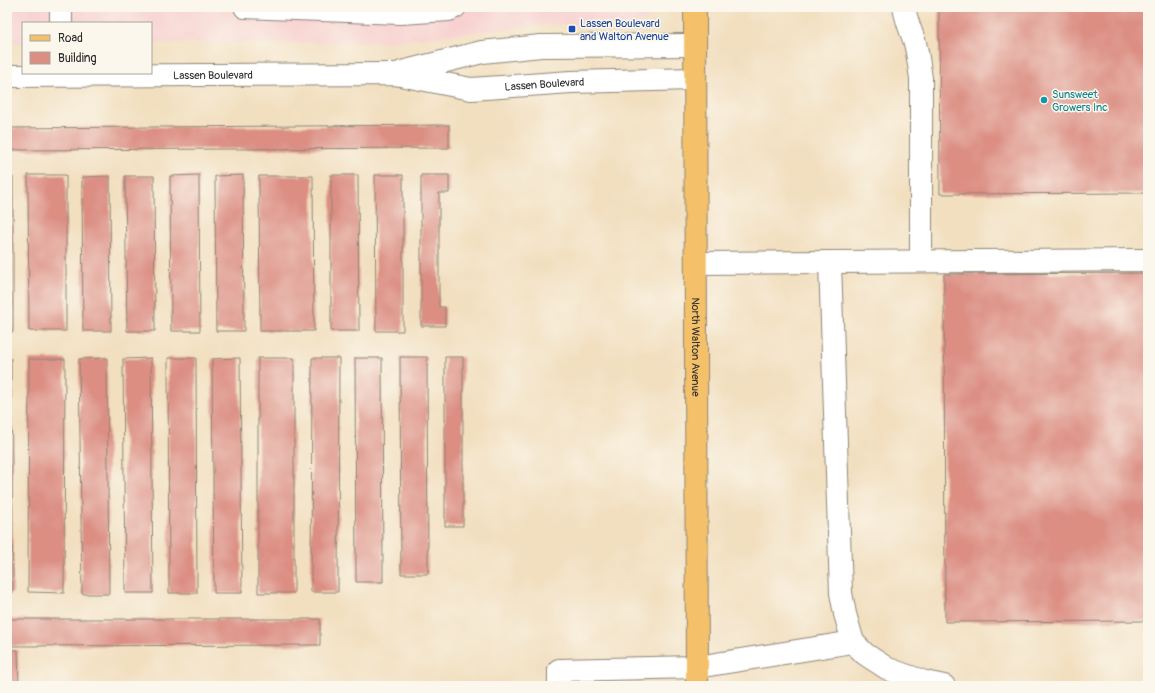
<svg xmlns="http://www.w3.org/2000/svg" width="1155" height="693" font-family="Pangolin,sans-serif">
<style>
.built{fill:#f7d0cf}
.building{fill:#dc8e83}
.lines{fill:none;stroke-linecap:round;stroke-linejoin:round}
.minor-casing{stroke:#8e8576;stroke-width:24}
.major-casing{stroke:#8e8576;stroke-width:24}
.minor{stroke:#fff;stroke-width:22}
.major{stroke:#f4c16a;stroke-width:22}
.transit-dot{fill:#1a4fb4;stroke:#fbf7ec;stroke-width:1.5}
.culture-dot{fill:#0f9aa8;stroke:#fbf7ec;stroke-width:1.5}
.labels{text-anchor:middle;stroke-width:3;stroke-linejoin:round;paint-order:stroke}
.transit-label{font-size:11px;fill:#164399;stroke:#fbf7ec;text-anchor:start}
.street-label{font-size:11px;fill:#2b2b2b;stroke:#fbf7ec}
.culture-label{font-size:11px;fill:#0d838f;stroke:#fbf7ec;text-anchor:start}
</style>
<rect width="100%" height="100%" fill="#fbf7ec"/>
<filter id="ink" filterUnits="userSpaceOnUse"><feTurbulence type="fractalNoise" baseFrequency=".025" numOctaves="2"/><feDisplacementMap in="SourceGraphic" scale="8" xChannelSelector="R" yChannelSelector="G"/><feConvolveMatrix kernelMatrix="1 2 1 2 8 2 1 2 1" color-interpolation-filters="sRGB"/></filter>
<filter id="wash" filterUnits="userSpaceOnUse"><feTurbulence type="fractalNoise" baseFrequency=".012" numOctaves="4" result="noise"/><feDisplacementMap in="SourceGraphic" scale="16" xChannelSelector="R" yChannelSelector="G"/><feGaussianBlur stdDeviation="0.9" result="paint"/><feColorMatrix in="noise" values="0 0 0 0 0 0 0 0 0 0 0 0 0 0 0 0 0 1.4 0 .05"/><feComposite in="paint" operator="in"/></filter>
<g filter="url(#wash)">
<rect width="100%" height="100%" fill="#f2dfc0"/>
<!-- built -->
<path class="built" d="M7,7H655V9L649,19L634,24H554L384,42L151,43V23H23V43H7Z"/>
<g id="blocks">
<!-- building -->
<path class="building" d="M939,7H1148V193L940,194Z
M449,125V148L7,150V128Z
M28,175H66V331H29Z
M199,175L200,331H171L170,176Z
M243,175L244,331H216L215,176Z
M331,175H358L359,331H331Z
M375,175H403V331H376Z
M421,175H449V193H439V307H445V326H421Z
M110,176L111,331H83L82,177Z
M125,176H154L155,331H127Z
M259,176H313L314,331H260Z
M7,177H13V332H7Z
M1148,273V621L945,622L944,274Z
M400,357H427L428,574H401Z
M445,357H463V526H445Z
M7,358H11L13,593H7Z
M107,358L109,594H82L79,359Z
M151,358L153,593H125L123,359Z
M168,358H196L197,593H169Z
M240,358L242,593H214L212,359Z
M258,358H294V593H258Z
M312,358H339L338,592H311Z
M355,358H382L383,582H356Z
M29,359H65L64,593L28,592Z
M7,619H320V645L7,646Z
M7,650H18L19,686H7Z"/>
</g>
</g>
<g filter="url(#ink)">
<use href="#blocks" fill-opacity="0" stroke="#8e8576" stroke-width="1"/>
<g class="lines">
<defs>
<g id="minor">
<path d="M61,7V23"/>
<path d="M245,7L400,13L449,10L455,7"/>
<path d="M904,7C906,20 911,31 915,43C918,55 919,66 921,78V261"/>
<path d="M402,72L482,52L541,46L695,45"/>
<path id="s1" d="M7,76L395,74L471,89L571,82L695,79"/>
<path d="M830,262L841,593L845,614L853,642L865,654L888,669L925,682L944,686"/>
<path d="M696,263L1148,260"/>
<path d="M559,686V670L697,667L853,642"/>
</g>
<g id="major">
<path id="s2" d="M695,7L697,686"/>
</g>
</defs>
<!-- minor casing -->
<use href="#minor" class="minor-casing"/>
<!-- major casing -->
<use href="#major" class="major-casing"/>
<!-- minor -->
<use href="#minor" class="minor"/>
<!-- major -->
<use href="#major" class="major"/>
</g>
</g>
<!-- markers -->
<rect class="transit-dot" x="568" y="25" width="8" height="8" rx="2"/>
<circle class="culture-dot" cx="1044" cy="100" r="4"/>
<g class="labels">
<!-- transit labels -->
<g class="transit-label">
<text x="580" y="27">Lassen Boulevard<tspan x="580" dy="13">and Walton Avenue</tspan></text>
</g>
<!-- street labels -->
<g class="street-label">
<text dy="4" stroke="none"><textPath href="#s1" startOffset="206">Lassen Boulevard</textPath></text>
<text dy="4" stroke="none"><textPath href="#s1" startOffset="539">Lassen Boulevard</textPath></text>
<text dy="4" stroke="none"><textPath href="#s2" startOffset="340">North Walton Avenue</textPath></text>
</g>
<!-- culture labels -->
<g class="culture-label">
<text x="1052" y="98">Sunsweet<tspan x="1052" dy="13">Growers Inc</tspan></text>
</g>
</g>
<!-- margin -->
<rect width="1155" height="693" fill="none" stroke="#fbf7ec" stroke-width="24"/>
<!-- legend -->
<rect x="22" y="22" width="130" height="52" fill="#fbf7ec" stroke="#a8a59f"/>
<rect x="30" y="35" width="20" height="6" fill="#f4c16a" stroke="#a8a59f"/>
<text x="58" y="42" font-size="12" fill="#2b2b2b">Road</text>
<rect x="30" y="52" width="20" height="12" fill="#dc8e83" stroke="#a8a59f"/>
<text x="58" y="62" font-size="12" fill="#2b2b2b">Building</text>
</svg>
